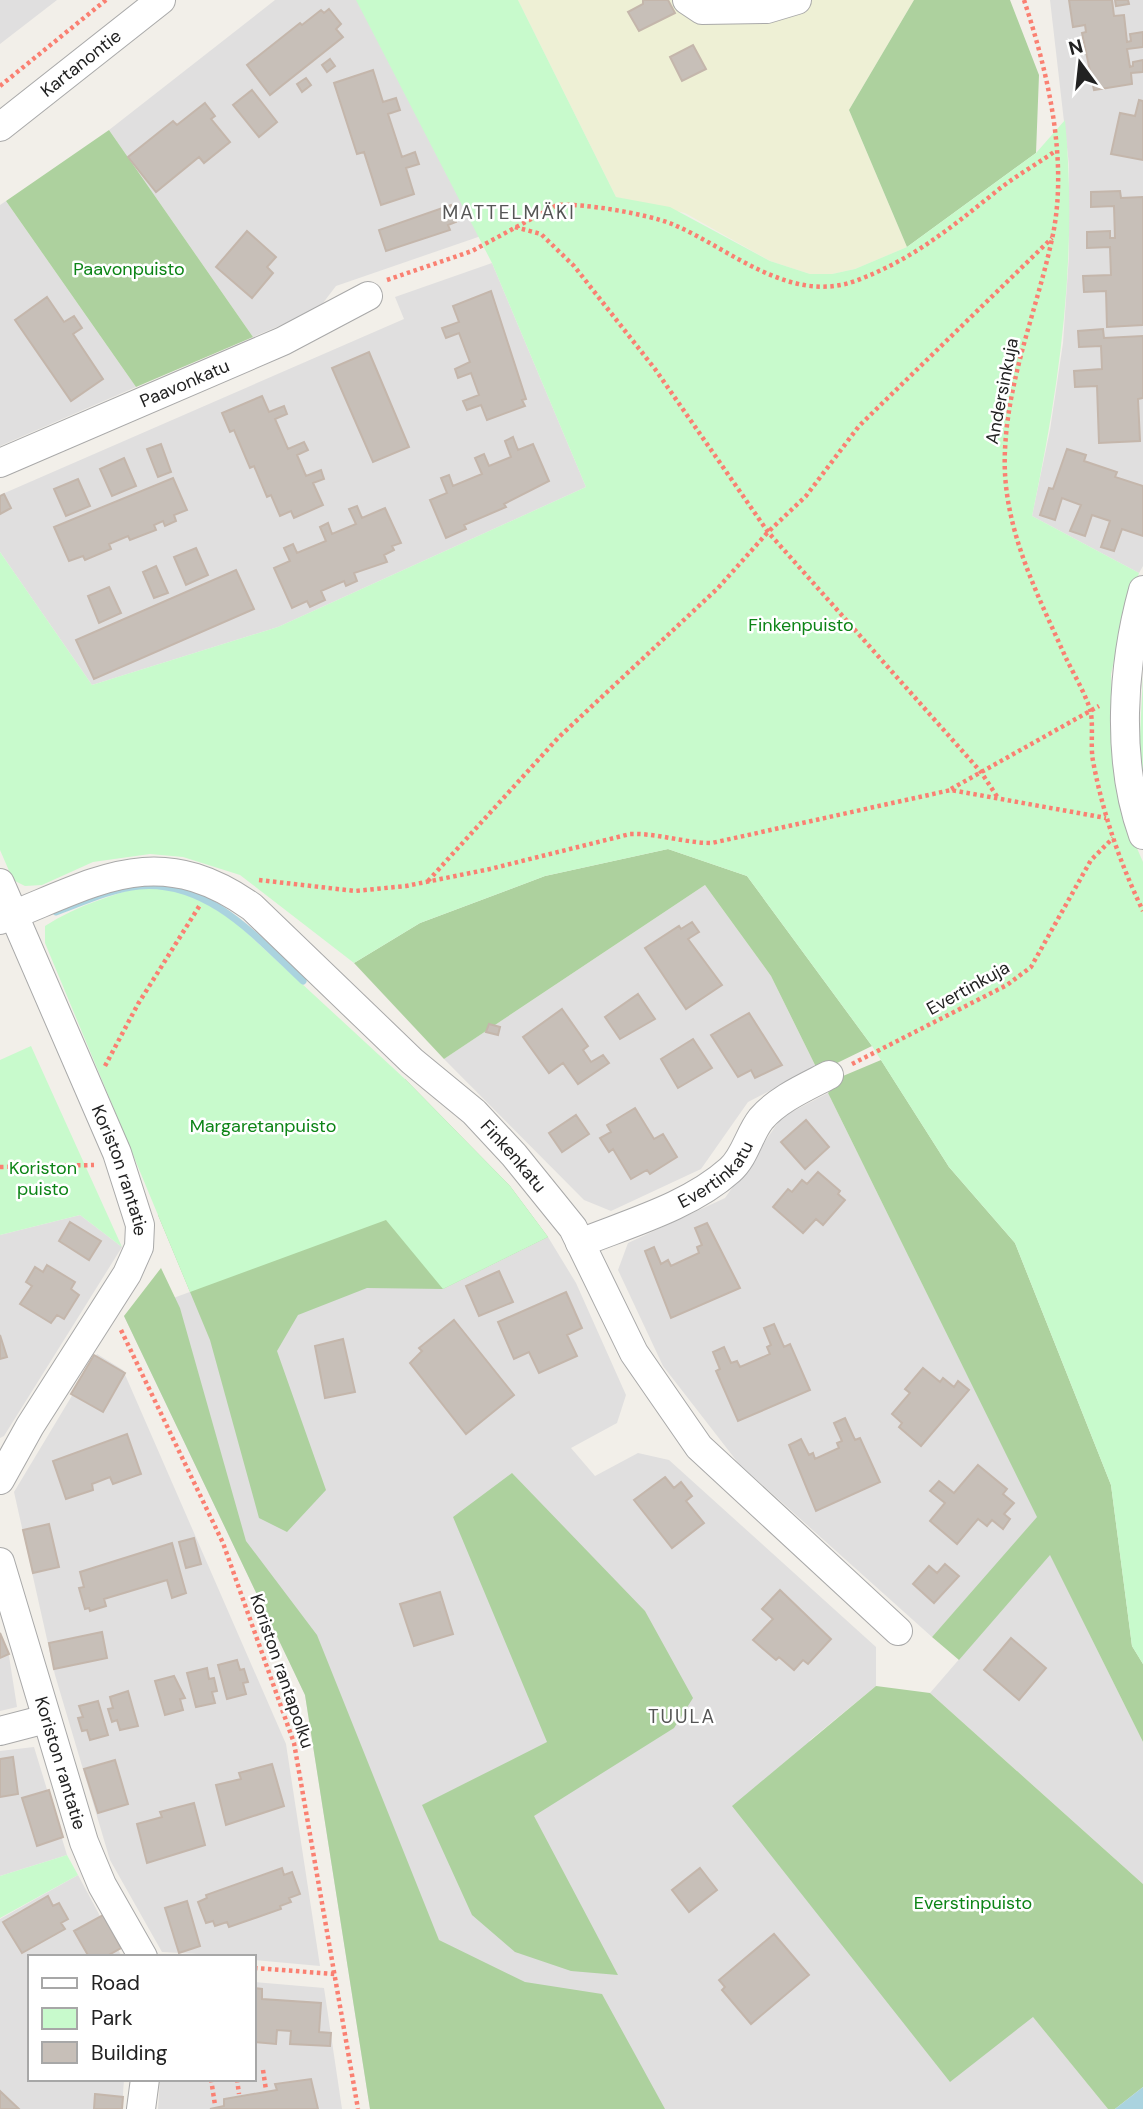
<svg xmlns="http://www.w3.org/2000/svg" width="1143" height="2109" font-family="'DM Sans',sans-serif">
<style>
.residential{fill:#e0dfdf}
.farmland{fill:#eef0d5}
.forest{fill:#add19e}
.park{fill:#c8facc}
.water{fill:#aad3df}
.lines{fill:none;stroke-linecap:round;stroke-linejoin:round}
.stream{stroke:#aad3df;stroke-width:7}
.building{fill:#c7bfb8;stroke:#c4b6ab;stroke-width:2}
.minor-casing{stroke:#a9a9a9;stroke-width:30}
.path{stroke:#fa8072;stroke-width:4.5;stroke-dasharray:3.5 3.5;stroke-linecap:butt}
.minor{stroke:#fff;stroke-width:28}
.labels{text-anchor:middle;stroke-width:5;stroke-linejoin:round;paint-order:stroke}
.street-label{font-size:18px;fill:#222;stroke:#fff}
.park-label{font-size:18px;fill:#0c8416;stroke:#fff}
.neighbourhood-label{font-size:19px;letter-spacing:2px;fill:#555;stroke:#fff}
</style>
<rect width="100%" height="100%" fill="#f2efe9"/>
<!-- residential -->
<path class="residential" d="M0,0H57L0,44Z
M275,0H359L481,236L336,286L323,303L303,316L253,337L109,130Z
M1050,0H1143V566L1139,573L1032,516L1050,430L1063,343L1069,255V165Z
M6,201L136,387L0,446V205Z
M492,263L586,487L278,627L92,685L0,552V495L404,319L395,297Z
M705,885L771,976L816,1067L748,1102L701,1169L611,1211L584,1200L444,1059Z
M828,1093L1038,1518L932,1637L739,1464L663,1366L618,1270L628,1243L725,1198L782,1117Z
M80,1215L122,1247L4,1436L0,1438V1235Z
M387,1220L443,1289L548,1237L576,1283L626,1395L617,1423L571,1448L595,1476L638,1453L669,1460L876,1647V1686L809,1741L1108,2109H370L305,1695L124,1316Z
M97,1354L123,1370L286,1744L320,1966L254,1960V1957L162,1952L110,1860L55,1675L14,1492Z
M1050,1554L1143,1742V1884L930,1693Z
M0,1634L9,1656L17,1707L0,1711Z
M34,1747L67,1855L0,1876V1751Z
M78,1875L122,1957H30V2079H124L122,2109H0V1919Z
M254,1982L324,1988L342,2109H158L160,2079H254Z"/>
<!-- farmland -->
<path class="farmland" d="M518,0H914L849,110L907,247L855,269L832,274H810L770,261L685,213L616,197Z"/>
<!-- forest -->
<path class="forest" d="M914,0H1010L1039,75L1036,153L907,247L849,110Z
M109,130L253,337L136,387L6,201Z
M668,849L747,876L872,1046L835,1064L816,1067L771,976L705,885L444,1059L354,963L420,923L545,876Z
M881,1060L949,1167L1015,1243L1111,1485L1132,1646L1143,1664V1742L1050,1555L959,1660L932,1637L1037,1517L828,1093L843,1076Z
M405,1079L510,1186L548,1237L443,1289L367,1288L298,1315L277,1351L326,1490L287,1532L259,1518L210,1340L158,1215Z
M161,1268L180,1308L246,1541L317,1635L439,1940L525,1982L602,1994L665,2109H370L305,1695L124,1316Z
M512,1473L645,1611L693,1698L674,1728L534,1816L618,1975L571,1971L515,1952L472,1915L422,1805L547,1742L453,1517Z
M876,1686L930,1693L1143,1884V2087L1115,2109H1108L1033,2017L950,2082L732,1806Z"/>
<!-- park -->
<path class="park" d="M356,0H518L616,197L670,207L770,261L810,274H832L855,269L907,247L1036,153L1065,120C1078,254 1060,385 1032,516L1139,573L1123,622L1111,674L1113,739L1122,814L1143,862V1664L1132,1646L1111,1485L1015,1243L949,1167L872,1046L747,876L668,849L545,876L420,923L354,963L240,875L183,857L150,854L93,862L42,885L25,886L13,880L0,850V552L92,685L278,627L586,487L492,263Z
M1143,676V779L1139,757Z
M152,884L196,897L234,921L405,1079L510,1186L548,1237L443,1289L386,1220L190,1292L45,943V926C78,905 114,894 152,884Z
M31,1046L122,1247L80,1215L0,1235V1060Z
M67,1855L78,1875L0,1918V1876Z"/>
<!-- water -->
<path class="water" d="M1143,2087V2109H1115Z"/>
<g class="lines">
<!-- stream -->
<path class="stream" d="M56,912C83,902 111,889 139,886C208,880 257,938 303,981"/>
</g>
<!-- building -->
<path class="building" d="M668,0L675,13L639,31L628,12L643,4V0Z
M1069,0H1112L1114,16L1124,15L1127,42L1131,41L1130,34L1143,32V47L1127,49L1130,67L1133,66V62L1143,60V72L1131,73L1132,84L1094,90L1082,33L1086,32L1085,25L1073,27Z
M1115,0H1128L1129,4L1116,6Z
M329,9L341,24L336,29L343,37L270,95L247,65L300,23L302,25L321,10L324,13Z
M693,45L706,69L682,81L670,57Z
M330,59L335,66L327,72L322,65Z
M373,70L383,102L396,98L400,110L388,114L402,157L415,152L419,164L406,168L414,194L381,205L364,152L357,154L334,83Z
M306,78L311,85L302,92L297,84Z
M252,90L277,122L259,137L233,105Z
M1139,100L1143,101V160L1111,154L1120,113L1135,116Z
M205,103L215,116L211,119L230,142L204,163L199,157L156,192L128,157L173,121L177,125Z
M1120,191L1121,198L1143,197V325L1107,327L1106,291L1084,292L1083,276L1111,275L1110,247L1087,248V232L1110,231V238H1115L1114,206L1091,207V192Z
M451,205L456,222L448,225L450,230L386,251L379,230Z
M247,231L276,257L267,267L273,273L252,298L216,267Z
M491,291L526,399L522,400L525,406L487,420L481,405L467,410L463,401L479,395L471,373L458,378L455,369L470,362L459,333L446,338L442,328L459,322L453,306Z
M47,297L64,322L74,316L82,328L73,334L103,379L71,401L15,320Z
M1103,329L1104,338L1143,336V398L1138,399L1140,441L1099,443L1097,386L1075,387L1074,371L1102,369L1101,346L1079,347L1078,331Z
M369,352L409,447L373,462L332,368Z
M262,396L269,412L284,406L287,414L275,419L288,449L304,442L308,450L297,455L306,476L321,470L324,479L313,483L323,505L294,518L291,511L280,516L271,495L267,497L254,466L250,468L234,430L230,432L222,413Z
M513,437L518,450L533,444L549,481L504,504L506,507L464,525L466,529L446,538L430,500L447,493L441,478L449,475L453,486L482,474L475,458L484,454L489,466L511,457L505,441Z
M161,444L171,472L158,477L147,449Z
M1067,449L1086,455L1084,461L1117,472L1115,477L1143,486V536L1122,529L1114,551L1101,547L1110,521L1092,515L1085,536L1070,531L1081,505L1062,498L1055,520L1040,515L1049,488L1053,489Z
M124,458L136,486L112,496L100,469Z
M173,478L187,510L174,515L176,521L165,526L163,521L154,525L156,530L130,540L128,536L109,544L111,549L85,560L83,556L69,561L54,527Z
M78,479L90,506L66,516L54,489Z
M4,494L11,508L0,514V496Z
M357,506L362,518L385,508L401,543L392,546L394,550L384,555L387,562L354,573L357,581L346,586L344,581L321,591L325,600L310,607L307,601L292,608L274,568L290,561L284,548L293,544L297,553L326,541L320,527L328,523L332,534L356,524L349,509Z
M196,548L208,575L186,585L174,557Z
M156,566L168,593L154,598L143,572Z
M236,570L254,609L94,679L76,640Z
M109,587L121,613L99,623L88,596Z
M692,922L699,932L688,939L722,985L686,1009L645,948L679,926L681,929Z
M638,994L655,1019L620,1039L605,1017Z
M562,1009L588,1046L583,1050L591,1062L603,1055L609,1063L578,1084L563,1063L549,1073L523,1037Z
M749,1013L782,1065L755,1078L751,1070L738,1077L711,1035Z
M489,1024L500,1027L498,1035L486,1032Z
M693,1039L712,1068L678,1088L661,1059Z
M635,1108L654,1139L663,1134L677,1157L650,1174L647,1170L631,1179L613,1149L609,1152L600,1138L611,1132L607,1125Z
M576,1115L589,1134L562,1152L549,1133Z
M806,1120L829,1147L805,1169L781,1142Z
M818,1172L840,1191L838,1194L845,1200L823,1225L816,1219L803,1233L773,1207L788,1189L792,1192L802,1180L807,1184Z
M70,1222L101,1241L89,1260L59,1241Z
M707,1223L740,1288L671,1318L645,1251L654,1247L661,1264L668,1260L671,1266L699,1253L697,1247L702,1245L695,1228Z
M47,1265L75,1282L71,1289L79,1295L64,1319L57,1315L51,1323L20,1304L32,1286L26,1282L35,1267L43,1272Z
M499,1271L513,1302L479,1316L466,1286Z
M566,1292L582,1328L567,1335L577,1356L539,1373L529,1352L514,1359L498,1322Z
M454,1320L514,1395L466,1434L410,1363L422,1351L419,1348Z
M774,1324L784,1347L790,1344L810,1390L738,1421L716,1371L720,1369L713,1352L724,1347L731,1363L737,1361L740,1367L770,1354L767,1347L771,1345L764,1328Z
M0,1335L7,1357L0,1359Z
M343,1339L355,1392L325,1398L315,1346Z
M94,1355L125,1373L103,1412L71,1394Z
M923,1368L940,1382L943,1378L954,1387L958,1381L969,1390L921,1446L899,1427L902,1423L892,1414L910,1393L905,1389Z
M845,1418L855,1440L860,1438L880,1482L816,1511L789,1445L801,1439L809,1455L813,1453L815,1459L839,1448L837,1443L842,1441L834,1423Z
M127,1434L141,1474L113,1484L110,1477L92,1484L93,1490L66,1499L53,1461Z
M978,1465L1007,1489L1003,1494L1014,1503L1004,1514L1010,1519L1003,1529L992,1520L987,1526L978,1519L957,1544L930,1521L945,1503L930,1491L939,1481L954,1493Z
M665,1477L674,1488L681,1482L692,1496L686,1501L704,1523L672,1548L634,1500Z
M49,1524L59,1567L33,1573L23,1530Z
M194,1538L201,1564L186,1568L179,1542Z
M172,1543L186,1593L172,1598L167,1580L104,1599L106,1606L90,1611L89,1608L85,1609L79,1588L84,1587L80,1572Z
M945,1564L959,1576L934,1603L913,1584L929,1566L937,1573Z
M780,1590L831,1639L808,1664L803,1660L794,1670L779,1657L776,1660L753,1640L773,1619L762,1609Z
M440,1592L453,1634L414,1646L400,1604Z
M102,1632L107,1658L54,1669L49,1643Z
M0,1633L9,1654L0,1658Z
M1011,1638L1046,1668L1019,1700L984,1670Z
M237,1660L240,1670L244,1669L248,1682L243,1683L246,1694L227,1699L218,1665Z
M207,1668L209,1679L214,1678L217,1691L212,1692L215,1703L196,1707L187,1673Z
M174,1676L185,1698L180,1699L183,1710L165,1715L155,1681Z
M128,1691L138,1726L120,1730L117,1720L112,1722L108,1709L113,1708L110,1697Z
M98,1701L108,1735L90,1740L87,1730L82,1731L78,1718L83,1717L79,1706Z
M13,1757L18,1794L0,1797V1759Z
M115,1760L128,1804L98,1813L84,1769Z
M272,1764L284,1806L226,1825L216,1785L241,1779L239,1773Z
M49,1790L63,1837L37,1846L22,1798Z
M194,1803L205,1845L147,1863L137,1824L162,1817L160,1812Z
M282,1868L284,1875L292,1872L300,1894L289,1898L291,1902L280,1906L281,1909L229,1927L227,1922L215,1926L213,1921L206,1923L198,1902L207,1898L206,1895Z
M700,1868L717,1890L689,1912L672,1890Z
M48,1896L53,1906L59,1903L68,1919L61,1923L65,1929L22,1953L3,1922Z
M187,1901L200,1946L179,1953L165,1908Z
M103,1915L121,1948L105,1957H89L74,1931Z
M774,1934L809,1975L751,2024L722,1990L725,1987L719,1980Z
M254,1988L262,1989V1999L321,2003L319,2032L331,2033L330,2046L290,2044L291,2031L277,2030L276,2044L254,2042Z
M311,2079L318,2109H210L224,2106V2099L277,2090L275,2084Z
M0,2091L19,2109H0Z
M95,2094L123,2097L122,2109H94Z"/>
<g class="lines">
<defs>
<g id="minor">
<path d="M687,0L702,10L767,9L797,0"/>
<path id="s1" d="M0,127L161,0"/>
<path id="s2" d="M0,463L283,341L368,296"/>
<path d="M1143,590C1122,666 1116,760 1143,835"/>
<path id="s3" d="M0,883L117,1153L140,1225L139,1247L127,1274L30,1426L0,1480"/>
<path id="s4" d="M0,920C96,883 156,839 252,907L412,1061L474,1112L514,1155L573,1228L634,1353L699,1447L898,1631"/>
<path id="s5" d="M580,1243C630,1223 690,1206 730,1170C745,1157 749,1134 761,1119C778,1099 806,1087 829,1075"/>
<path id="s6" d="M0,1562L84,1842L102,1885L143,1957"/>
<path d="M0,1731L46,1719"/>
<path d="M141,2109L145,2079"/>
</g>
</defs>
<!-- minor casing -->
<use href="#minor" class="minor-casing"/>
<!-- path -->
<path class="path" d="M1024,0C1048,73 1069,162 1052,239C1037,309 1008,378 1005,450C1001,524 1036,591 1065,656C1073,673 1084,691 1090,709C1094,724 1090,745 1093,761C1103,814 1120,863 1143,911
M0,86L106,0
M515,227L541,234L574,266L655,369L768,532L981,772L998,798
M387,280L472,251L557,205C584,203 647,214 672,224C728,247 789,305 855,281C910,261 948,230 993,194C1012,178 1034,166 1054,152
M951,789L1099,706
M259,880L355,891L406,886L490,869L630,834C658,833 684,843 712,843L951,790L1106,818
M428,881L558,738L718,588L768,532L806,496L859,426L1052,238
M852,1064L1007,985L1031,967L1091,860L1113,838
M105,1066L138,1004L200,905
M0,1167L94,1165
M121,1330L223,1543L294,1743L358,2109
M254,1968L335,1974
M263,2070L266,2090
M211,2079L215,2105
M237,2079L239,2094"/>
<!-- minor -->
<use href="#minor" class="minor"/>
</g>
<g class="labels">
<!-- street labels -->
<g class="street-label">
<text dy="6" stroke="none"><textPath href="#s1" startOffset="103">Kartanontie</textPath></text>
<text dy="6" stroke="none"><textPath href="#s2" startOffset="201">Paavonkatu</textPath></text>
<text transform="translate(1002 391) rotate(-79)" y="6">Andersinkuja</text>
<text transform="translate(968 988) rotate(-29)" y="6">Evertinkuja</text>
<text dy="6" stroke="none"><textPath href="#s4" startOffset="630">Finkenkatu</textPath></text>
<text dy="6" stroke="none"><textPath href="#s3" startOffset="312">Koriston rantatie</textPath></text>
<text dy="6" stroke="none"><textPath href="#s5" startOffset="154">Evertinkatu</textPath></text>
<text transform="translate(282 1671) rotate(71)" y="6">Koriston rantapolku</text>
<text dy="6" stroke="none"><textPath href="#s6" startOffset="210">Koriston rantatie</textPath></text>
</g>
<!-- park labels -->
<g class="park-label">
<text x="129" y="275">Paavonpuisto</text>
<text x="801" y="631">Finkenpuisto</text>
<text x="263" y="1132">Margaretanpuisto</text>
<text x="43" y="1174">Koriston<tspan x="43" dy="21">puisto</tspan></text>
<text x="973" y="1909">Everstinpuisto</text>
</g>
<!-- neighbourhood labels -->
<g class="neighbourhood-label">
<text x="509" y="219">MATTELMÄKI</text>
<text x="682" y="1723">TUULA</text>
</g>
</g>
<!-- legend -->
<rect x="28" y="1955" width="228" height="126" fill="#ffffff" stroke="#a7a7a7" stroke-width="2"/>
<rect x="42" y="1978" width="35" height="10" fill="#ffffff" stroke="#a7a7a7" stroke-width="2"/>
<text x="91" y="1990" font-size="21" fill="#222222">Road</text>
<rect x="42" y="2008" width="35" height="21" fill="#c8facc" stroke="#a7a7a7" stroke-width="2"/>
<text x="91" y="2025" font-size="21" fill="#222222">Park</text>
<rect x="42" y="2042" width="35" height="21" fill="#c7bfb8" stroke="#a7a7a7" stroke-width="2"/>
<text x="91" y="2060" font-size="21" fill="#222222">Building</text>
<!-- north arrow -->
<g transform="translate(1080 63) rotate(345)" stroke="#ffffff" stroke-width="5" paint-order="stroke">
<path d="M0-5L12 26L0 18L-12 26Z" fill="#222222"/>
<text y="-10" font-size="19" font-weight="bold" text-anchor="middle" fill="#222222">N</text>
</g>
</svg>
